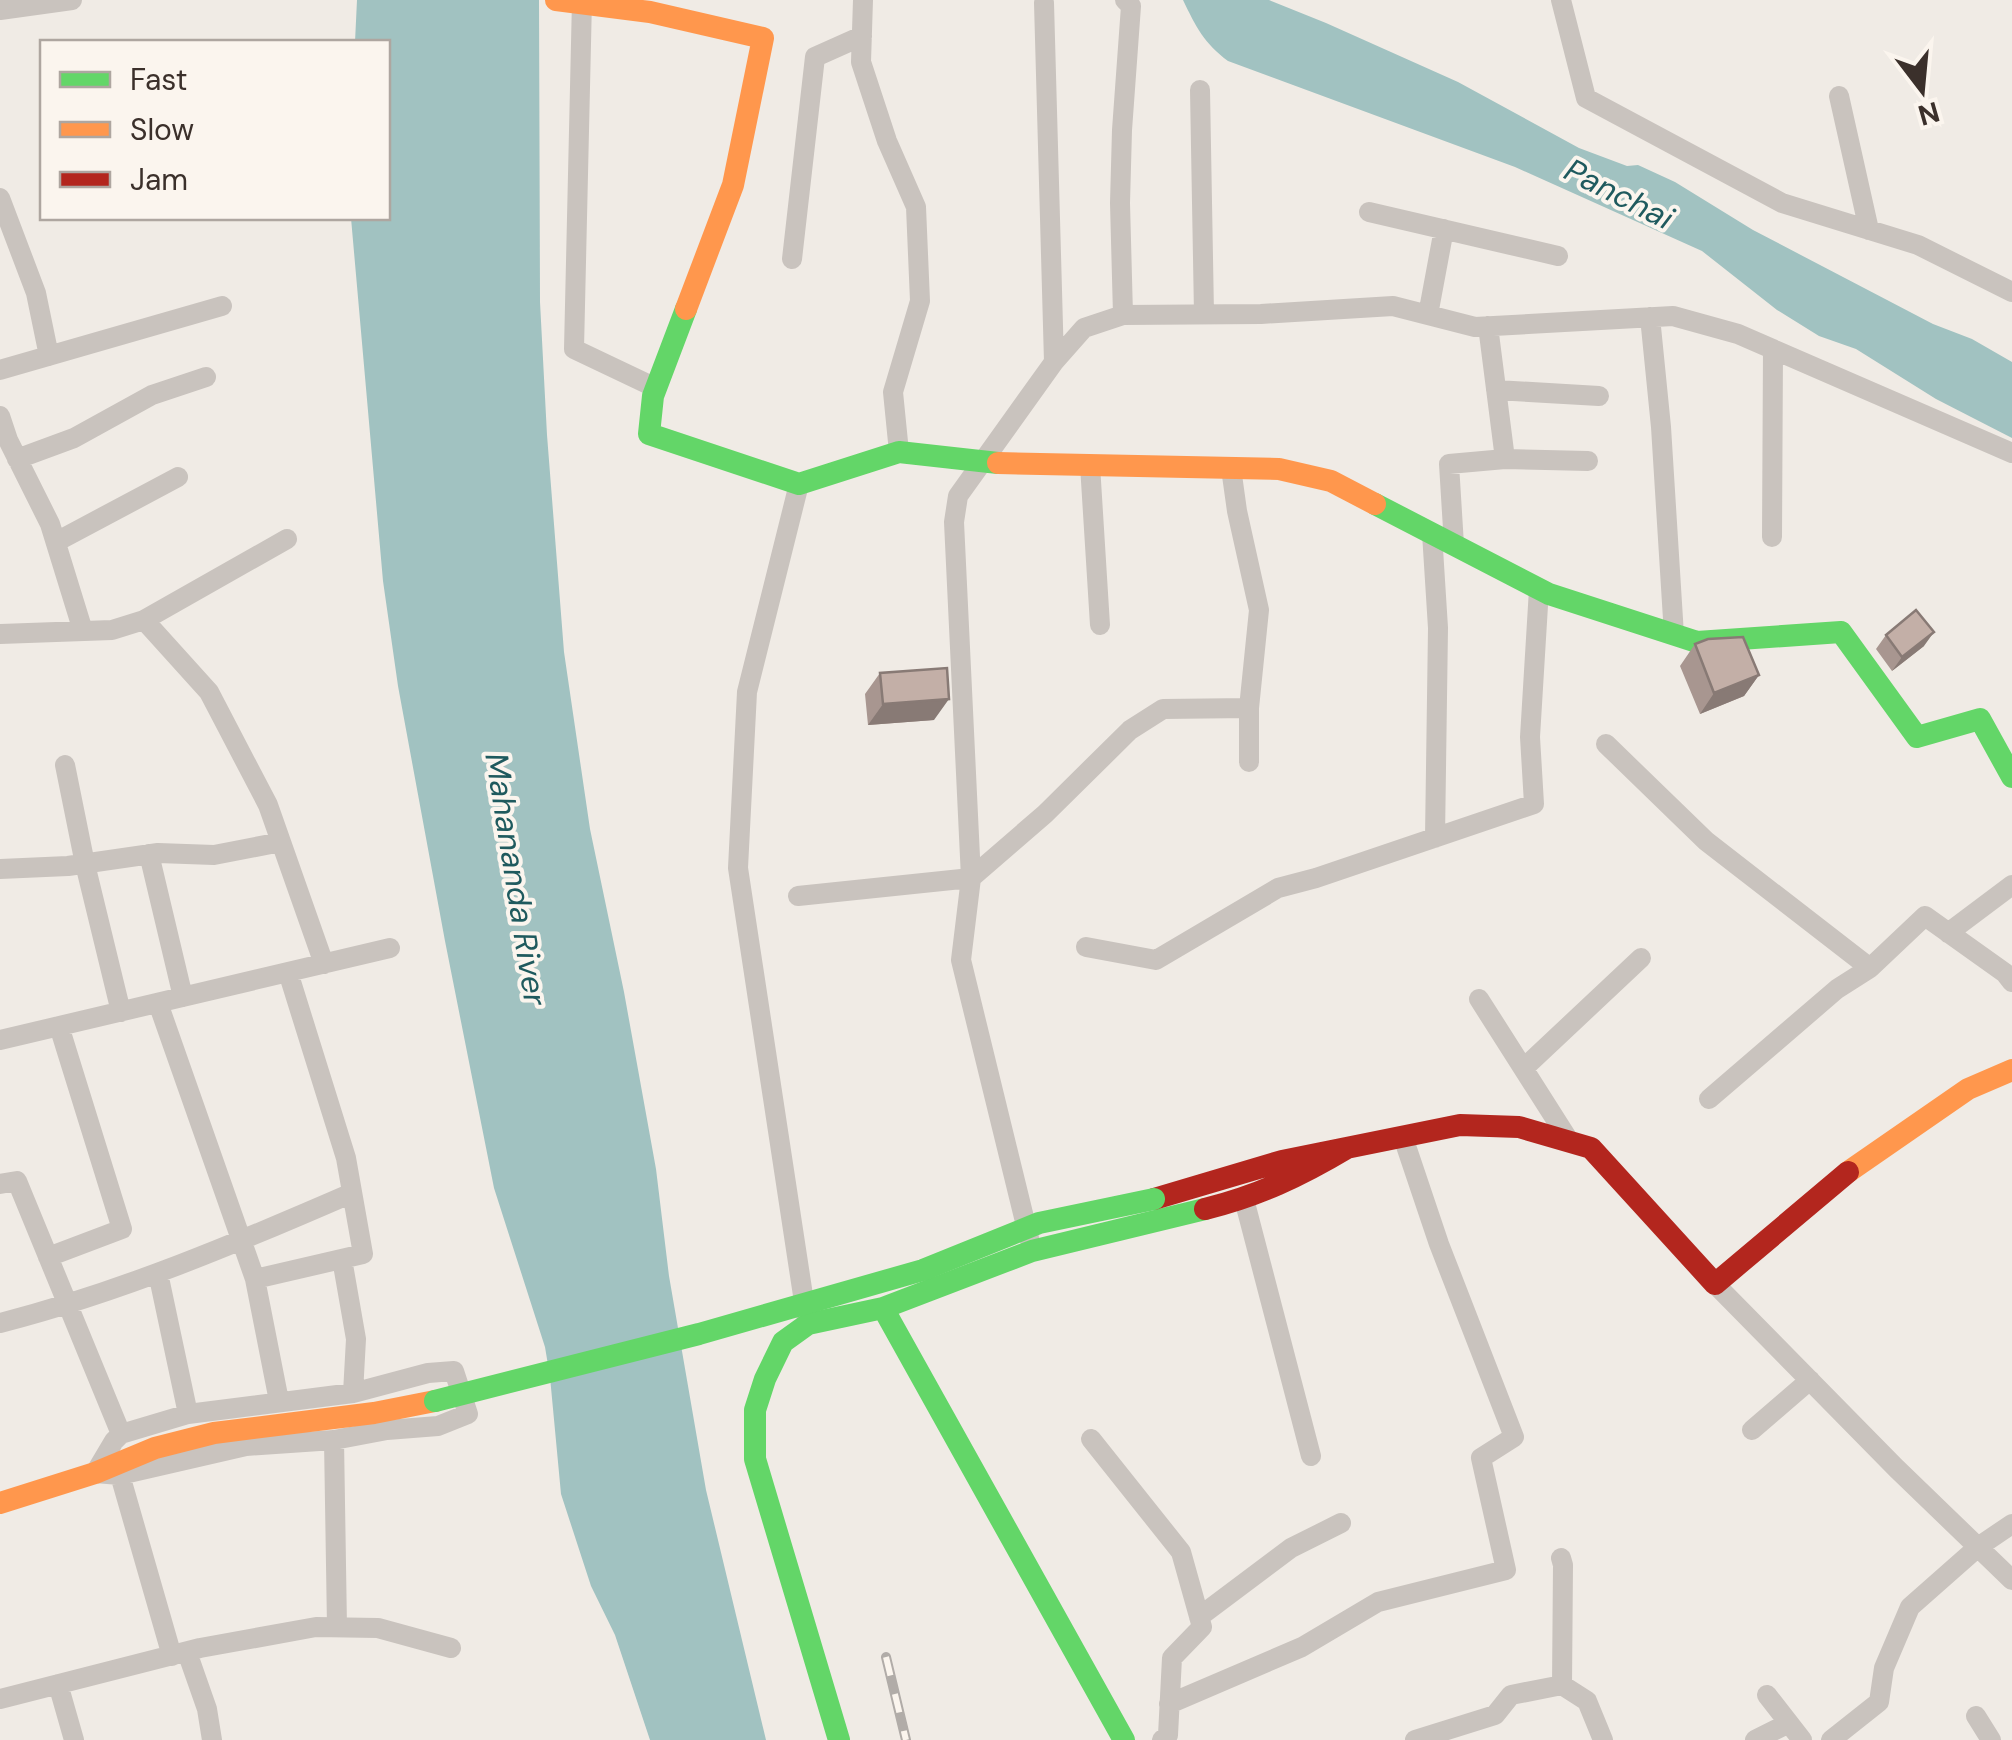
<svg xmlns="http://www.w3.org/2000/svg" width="2012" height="1740" font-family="'DM Sans',sans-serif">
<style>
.water{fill:#a1c2c1}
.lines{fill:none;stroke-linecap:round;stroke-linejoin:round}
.street{stroke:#c9c3be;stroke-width:20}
.fast{stroke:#63d668;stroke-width:22}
.slow{stroke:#ff974d;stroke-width:22}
.jam{stroke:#b3261e;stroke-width:22}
.rail-casing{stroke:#b1aca8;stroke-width:10}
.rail{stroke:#fbf5ee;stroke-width:6;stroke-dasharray:19;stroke-linecap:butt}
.fast-bridge{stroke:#63d668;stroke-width:22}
.wall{fill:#a89690}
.shaded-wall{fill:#887a75}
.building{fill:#c3afa7;stroke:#887a75;stroke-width:2.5}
.labels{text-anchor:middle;stroke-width:8;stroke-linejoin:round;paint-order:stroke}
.water-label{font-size:32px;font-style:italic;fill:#1f5a5e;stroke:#fbf5ee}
</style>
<rect width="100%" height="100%" fill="#f0ebe5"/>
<!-- water -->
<path class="water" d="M357,0H539L540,302L547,435L564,652L590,829L624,992L656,1169L669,1276L706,1490L766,1740H650L615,1635L591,1586L561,1494L550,1377L545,1347L494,1188L445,941L398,686L383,581L351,218H388V42H355Z
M1183,0H1269L1326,23L1458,82L1579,148L1627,166L1638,165L1675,182L1753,230L1933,324L1972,339L2012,362V438L1936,399L1856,349L1819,336L1777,310L1702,251L1515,167L1228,61C1204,43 1196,27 1183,0Z"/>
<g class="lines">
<!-- street -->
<path class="street" d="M582,0L574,349L656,388
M863,0L861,62L887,141L916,207L920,301L893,392L899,452
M1561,0L1586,98L1782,203L1918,245L2012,292
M1044,3L1054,362
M0,10L72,0
M1200,90L1204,314
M1839,96L1869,230
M0,198L36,293L49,356
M1369,212L1558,256
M792,259L815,57L862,36
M1123,315L1120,203L1122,130L1131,6L1125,0
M1428,315L1444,229
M1650,317L1661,427L1674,635
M1488,326L1505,459
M0,370L222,306
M1496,390L1599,396
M0,416L8,440L50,524L83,631
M17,459L74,438L152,395L206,377
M1090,465L1100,625
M1231,468L1237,511L1259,610L1249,708V762
M799,484L747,692L738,868L806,1315
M1432,533L1438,628L1435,838
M1772,537L1773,349
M56,542L178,477
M1454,545L1449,464L1505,459L1588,461
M144,620L209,692L268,805L324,964
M0,634L112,630L144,620L287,539
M1606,744L1706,841L1870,968
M65,765L85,864L121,1012
M149,854L183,997
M0,869L68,866L158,853L214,855L281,842
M798,896L971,878L1045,814L1130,730L1163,709L1249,708
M1948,933L2012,885
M1086,947L1156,960L1278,888L1316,878L1534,804L1530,737L1539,589
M1479,999L1570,1142
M158,1003L255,1279L279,1401
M0,1040L390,948
M1524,1068L1641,958
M1709,1099L1837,989L1870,968L1925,916L2005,973L2012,982
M0,1184L17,1181L121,1434
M1244,1199L1311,1456
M1029,1238L961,960L971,878L954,522L958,496L1054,362L1084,328L1123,315L1261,314L1393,306L1475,327L1673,316L1738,334L2012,453
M48,1257L122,1229L59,1026
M342,1259L356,1339L353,1393
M158,1273L188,1414
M255,1279L363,1254L346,1158L288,972
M1715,1284L1896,1468L2012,1580
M0,1323C121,1292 237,1243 352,1193
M454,1371L468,1414L438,1426L387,1430L334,1440L246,1446L120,1475L95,1473L114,1441L121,1434L188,1414L353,1393L428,1373Z
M1752,1430L1810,1380
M1091,1439L1181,1552L1202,1627L1172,1658L1168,1735L1162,1740
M334,1440L337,1627
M120,1475L172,1656
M1561,1558L1563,1565L1562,1685
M1199,1617L1291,1548L1341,1523
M187,1652L207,1709L212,1740
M58,1684L74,1740
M1767,1695L1802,1740
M0,1699L200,1648L316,1627L378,1628L451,1648
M1169,1704L1302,1647L1378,1602L1506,1570L1481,1458L1514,1437L1439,1244L1403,1137
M1976,1716L1991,1740
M1415,1740L1495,1715L1511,1695L1562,1685L1587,1701L1603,1740
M1755,1740L1789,1723
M1831,1740L1879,1702L1884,1668L1910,1607L1978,1547L2012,1524"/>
<!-- fast -->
<path class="fast" d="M686,309L653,396L649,434L799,484L899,452L998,463
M1375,504L1549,594L1697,642L1841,632L1917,737L1980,719L2012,777
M883,1308L1124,1740
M839,1740L755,1459V1410L765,1379L783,1342L808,1324L883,1308L1032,1251L1205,1209"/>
<!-- slow -->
<path class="slow" d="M556,0L650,12L763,38L733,185L686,309
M998,463L1279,469L1331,481L1375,504
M1848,1172L1968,1089L2012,1070
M0,1503L95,1473L155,1448L214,1433L374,1413L435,1401"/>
<!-- jam -->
<path class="jam" d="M1154,1199L1282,1161L1460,1125L1519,1127L1591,1148L1715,1284L1848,1172
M1205,1209C1258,1196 1300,1176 1347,1148"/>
<defs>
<path id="rail" d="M886,1657L906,1740"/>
</defs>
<!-- rail casing -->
<use href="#rail" class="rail-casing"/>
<!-- rail -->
<use href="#rail" class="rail"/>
<!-- fast-bridge -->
<path class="fast-bridge" d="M435,1401L699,1334L923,1270L1039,1223L1154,1199"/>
</g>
<!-- wall -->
<path class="wall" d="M1886,635L1924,646L1892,671L1876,649Z
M1695,644L1759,675L1744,696L1700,714L1680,666Z
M880,673L934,720L868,725L865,694Z"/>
<!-- shaded-wall -->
<path class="shaded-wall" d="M1934,632L1924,646L1892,671L1902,657Z
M1759,675L1744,696L1700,714L1714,693Z
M949,699L934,720L868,725L883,704Z"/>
<!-- building -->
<path class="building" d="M1916,610L1934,632L1902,657L1886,635Z
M1743,637L1759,675L1714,693L1695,644L1708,639Z
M947,668L949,699L883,704L880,673Z"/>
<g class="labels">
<!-- water labels -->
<g class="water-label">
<text transform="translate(1619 194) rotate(27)" y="11">Panchai</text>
<text transform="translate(516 879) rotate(81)" y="11">Mahananda River</text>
</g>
</g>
<!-- legend -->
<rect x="40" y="40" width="350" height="180" fill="#fbf5ee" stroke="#aea6a0" stroke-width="2.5"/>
<rect x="60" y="72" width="50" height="15" fill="#63d668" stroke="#aea6a0" stroke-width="2.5"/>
<text x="130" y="90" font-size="30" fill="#3b302b">Fast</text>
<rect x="60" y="122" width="50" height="15" fill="#ff974d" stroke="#aea6a0" stroke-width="2.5"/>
<text x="130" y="140" font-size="30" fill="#3b302b">Slow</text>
<rect x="60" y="172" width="50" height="15" fill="#b3261e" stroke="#aea6a0" stroke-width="2.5"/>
<text x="130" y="190" font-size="30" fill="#3b302b">Jam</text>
<!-- north arrow -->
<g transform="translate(1922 90) rotate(164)" stroke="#fbf5ee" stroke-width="8" paint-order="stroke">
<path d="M0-8L18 38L0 25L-18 38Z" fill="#3b302b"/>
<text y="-15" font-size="28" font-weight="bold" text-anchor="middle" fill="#3b302b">N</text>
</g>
</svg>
